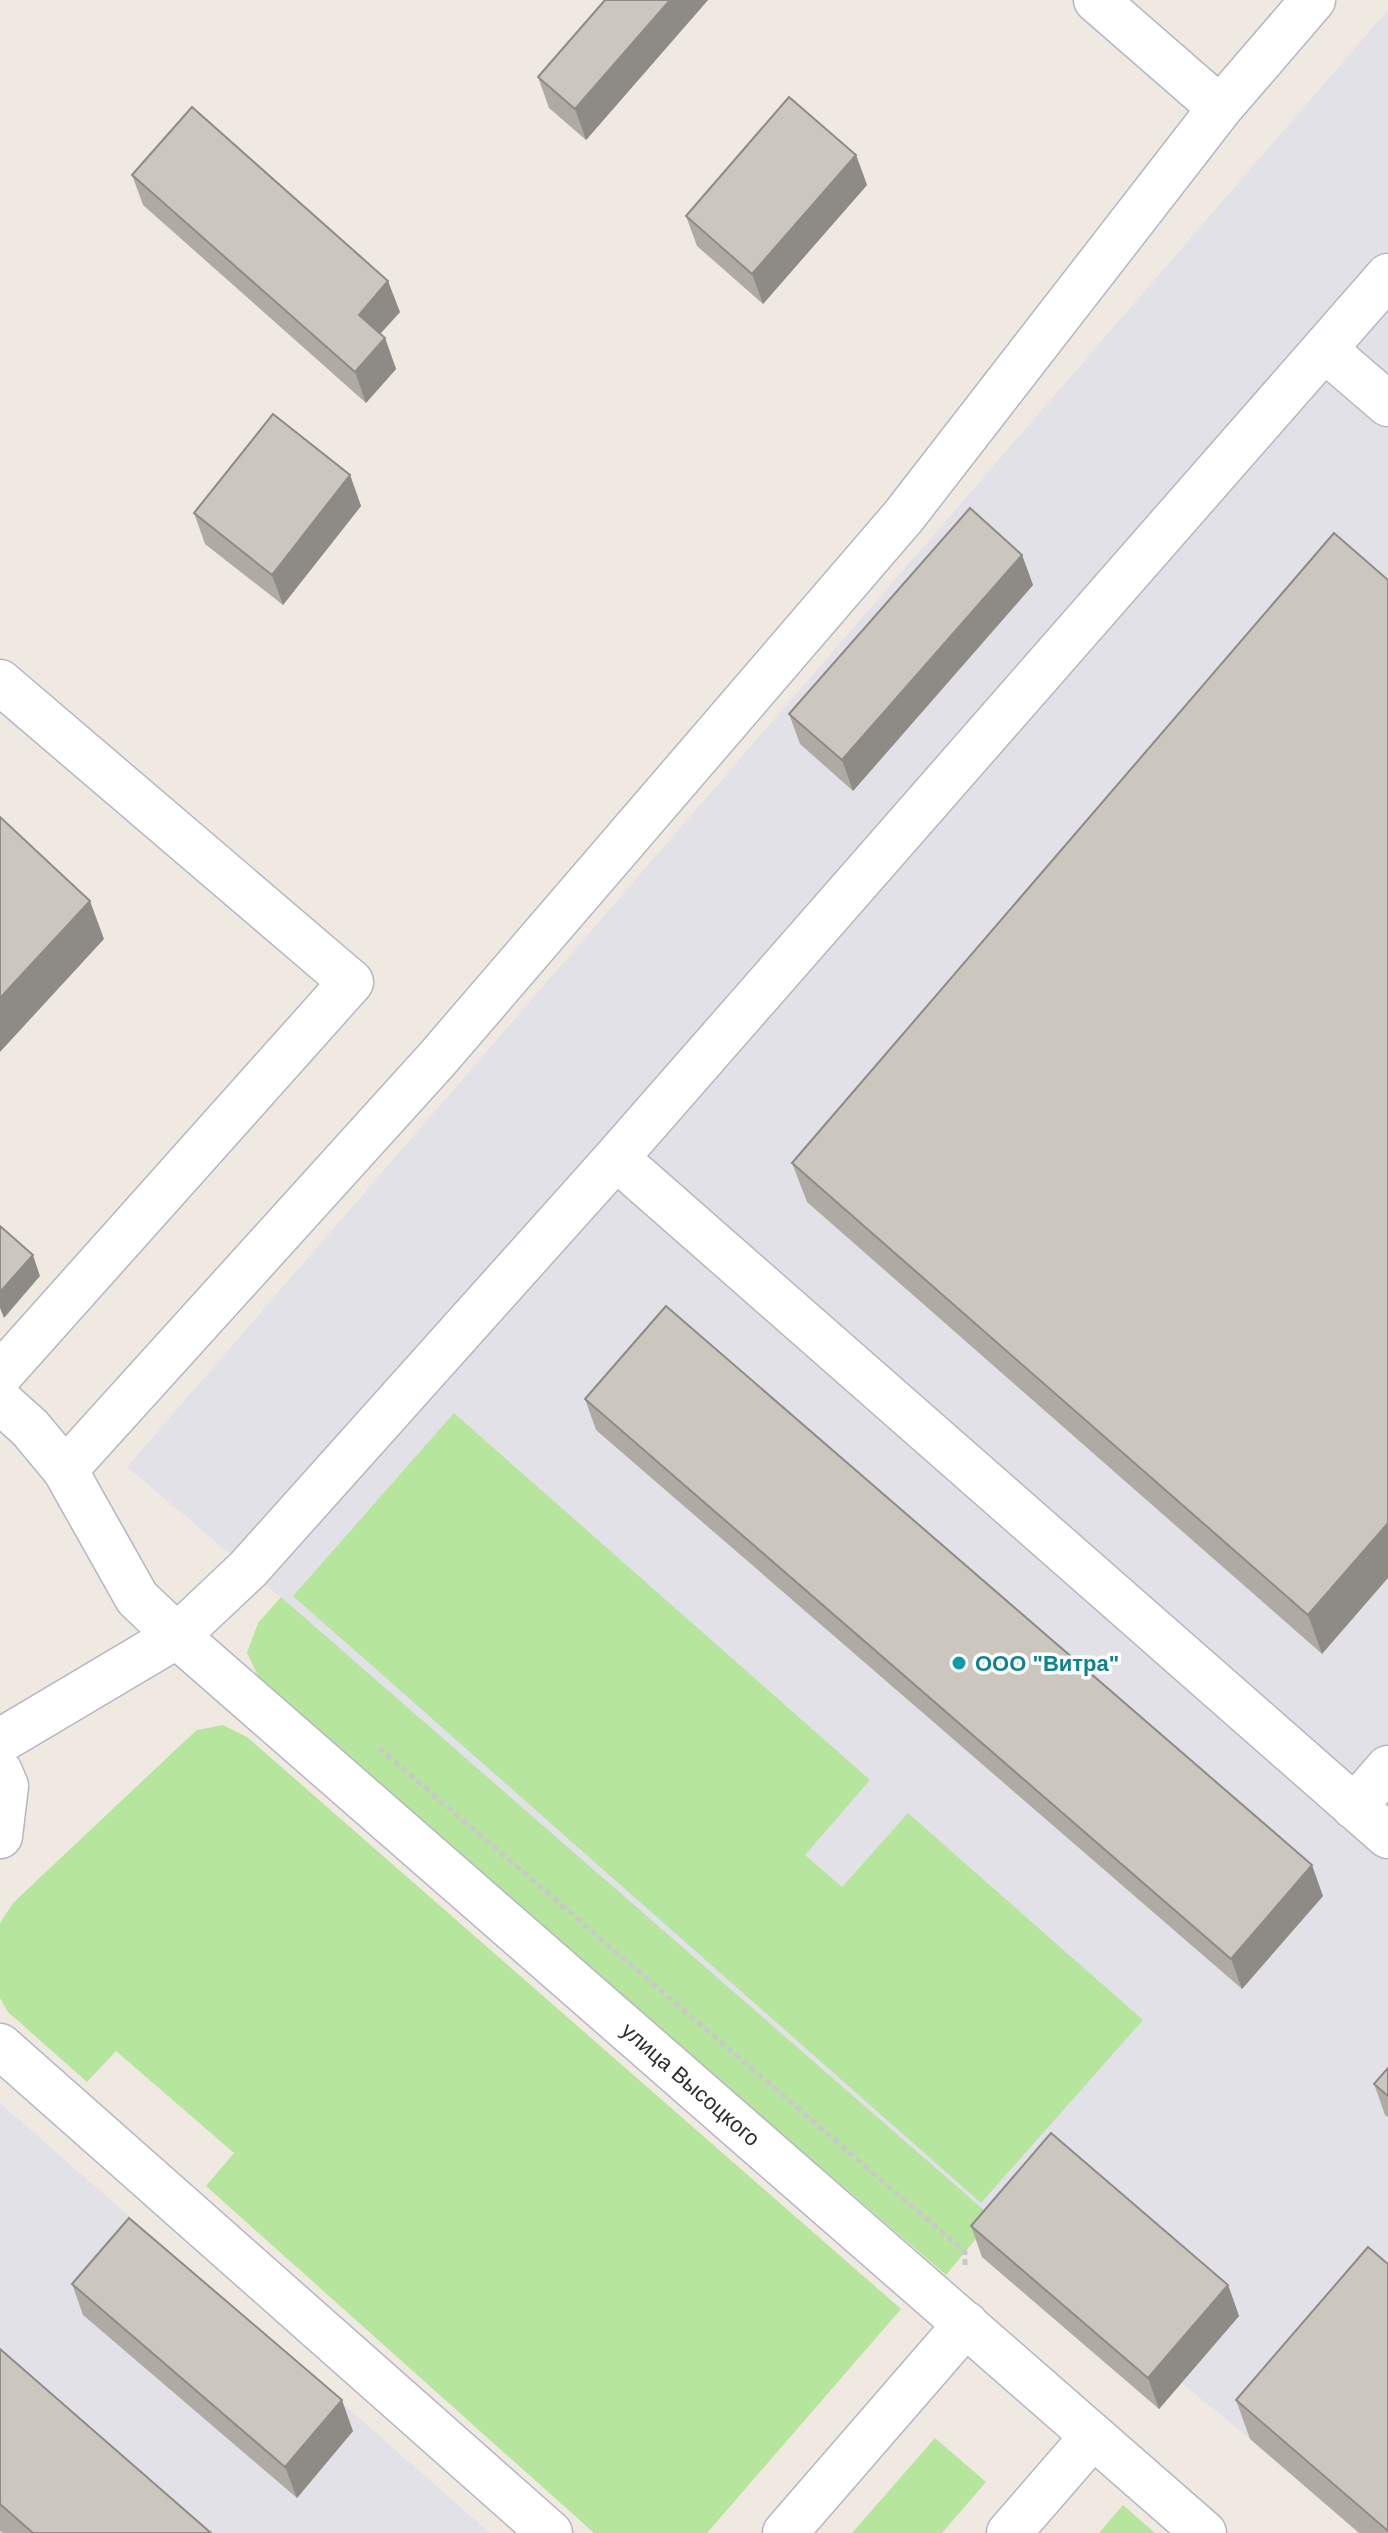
<svg xmlns="http://www.w3.org/2000/svg" width="1388" height="2533" font-family="Arial,sans-serif">
<style>
.industrial{fill:#e3e1e8}
.green{fill:#b6e59e}
.lines{fill:none;stroke-linecap:round;stroke-linejoin:round}
.minor-casing{stroke:#b4b7c1;stroke-width:47}
.path{stroke:#c9c9c9;stroke-width:5;stroke-dasharray:6 4;stroke-linecap:butt}
.minor{stroke:#fff;stroke-width:44}
.wall{fill:#afaba4}
.shaded-wall{fill:#8e8b86}
.building{fill:#cbc7bf;stroke:#8e8b86;stroke-width:2}
.culture-dot{fill:#0f9aa8;stroke:#fff;stroke-width:3}
.labels{text-anchor:middle;stroke-width:7;stroke-linejoin:round;paint-order:stroke}
.culture-label{font-size:22px;font-weight:bold;fill:#0d838f;stroke:#fff;text-anchor:start}
.street-label{font-size:22px;fill:#2e2e2e;stroke:#fff}
</style>
<rect width="100%" height="100%" fill="#efe9e1"/>
<!-- industrial -->
<path class="industrial" d="M1388,10V2533L1250,2439L1182,2383L1159,2409L982,2257L1005,2229L248,1569L127,1467Z
M0,2103L490,2533H0Z"/>
<!-- green -->
<path class="green" d="M454,1413L870,1780L805,1855L842,1887L908,1813L1143,2020L981,2203L293,1596Z
M281,1597L993,2218L946,2275L297,1718L260,1680L247,1653L258,1623Z
M223,1725L247,1737L901,2309L707,2533H594L206,2186L234,2153L116,2051L87,2082L8,2012L0,1998V1923L13,1903L187,1739L197,1730Z
M935,2438L986,2482L942,2533H852Z
M1123,2505L1155,2533H1099Z"/>
<g class="lines">
<defs>
<path id="minor" d="M1096,0L1220,108
M1324,349L1388,404
M0,682L351,982L0,1375
M616,1158L1388,1836
M0,1401L30,1428L65,1470L137,1598L177,1636L1204,2533
M65,1470L438,1058L903,517L1220,108L1313,0
M0,1741L177,1636L248,1569L616,1158L1388,276
M0,1772L6,1786L0,1836
M1354,1807L1388,1768
M0,2046L550,2533
M785,2533L966,2324
M1009,2533L1093,2436"/>
</defs>
<!-- minor casing -->
<use href="#minor" class="minor-casing"/>
<!-- path -->
<path class="path" d="M379,1748L965,2252V2265"/>
<!-- minor -->
<use href="#minor" class="minor"/>
</g>
<!-- wall -->
<path class="wall" d="M605,0H708L586,140L549,108L538,77Z
M856,155L867,185L763,304L697,246L686,216Z
M132,175L400,312L380,334L385,338L396,369L366,403L143,205Z
M350,475L361,506L283,605L205,544L194,513Z
M1022,555L1033,585L853,791L800,744L789,714Z
M1388,580L1322,1654L807,1202L792,1163Z
M585,1399L1323,1896L1242,1989L596,1430Z
M1388,2068V2117L1385,2115L1374,2084Z
M971,2226L1228,2285L1239,2316L1159,2409L982,2257Z
M1388,2264V2533H1359L1250,2439L1236,2400Z
M72,2284L353,2431L297,2498L83,2315Z
M0,2349L211,2533H3L0,2531Z"/>
<!-- shaded-wall -->
<path class="shaded-wall" d="M670,0H708L586,140L575,109Z
M856,155L867,185L763,304L752,274Z
M388,281L400,312L370,345L359,315Z
M385,338L396,369L366,403L355,372Z
M350,475L361,506L283,605L272,575Z
M1022,555L1033,585L853,791L842,760Z
M90,901L104,939L0,1052V998Z
M33,1255L40,1276L4,1318L0,1308V1292Z
M1388,1523V1578L1322,1654L1308,1615Z
M1312,1865L1323,1896L1242,1989L1231,1959Z
M1228,2285L1239,2316L1159,2409L1148,2378Z
M342,2400L353,2431L297,2498L285,2467Z"/>
<!-- building -->
<path class="building" d="M605,0H670L575,109L538,77Z
M789,97L856,155L752,274L686,216Z
M192,107L388,281L359,315L385,338L355,372L132,175Z
M273,414L350,475L272,575L194,513Z
M970,508L1022,555L842,760L789,714Z
M1334,533L1388,580V1523L1308,1615L792,1163Z
M0,817L90,901L0,998Z
M0,1226L33,1255L0,1292Z
M666,1306L1312,1865L1231,1959L585,1399Z
M1388,2068V2096L1374,2084Z
M1051,2133L1228,2285L1148,2378L971,2226Z
M129,2218L342,2400L285,2467L72,2284Z
M1368,2247L1388,2264V2531L1236,2400Z
M0,2349L211,2533H33L0,2504Z"/>
<!-- markers -->
<circle class="culture-dot" cx="959" cy="1663" r="8"/>
<g class="labels">
<!-- culture labels -->
<g class="culture-label">
<text x="975" y="1671">ООО "Витра"</text>
</g>
<!-- street labels -->
<g class="street-label">
<text transform="translate(691 2084) rotate(41)" y="8">улица Высоцкого</text>
</g>
</g>
</svg>
